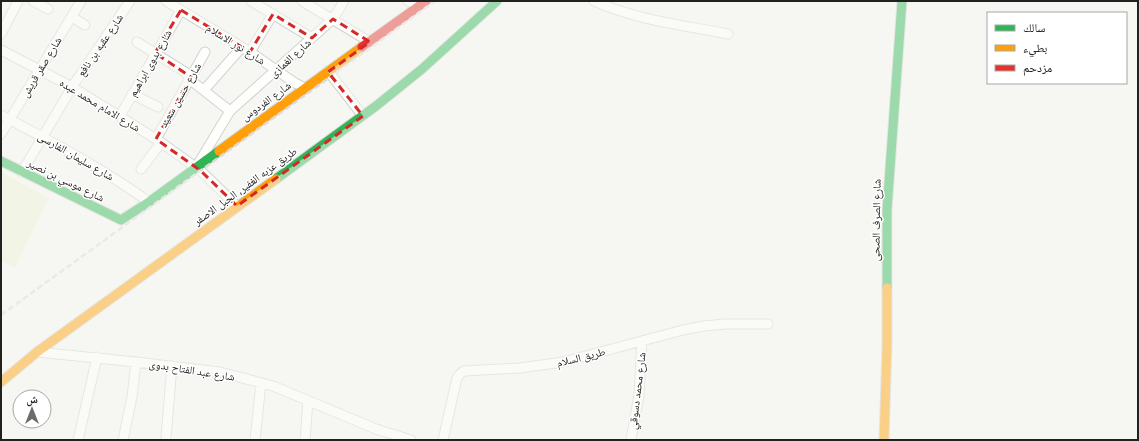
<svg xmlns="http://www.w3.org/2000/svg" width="1139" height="441" font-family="'Open Sans','Noto Naskh Arabic',sans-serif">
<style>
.garden{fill:#eef2d7}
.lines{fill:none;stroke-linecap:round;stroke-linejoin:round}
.street-casing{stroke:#d2d3d0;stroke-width:11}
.fast-casing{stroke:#d2d3d0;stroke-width:11}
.slow-casing{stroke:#d2d3d0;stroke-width:11}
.jam-casing{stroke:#d2d3d0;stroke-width:11}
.street{stroke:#fefefd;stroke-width:9}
.fast{stroke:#30b455;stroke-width:9}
.slow{stroke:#ff9f0a;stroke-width:9}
.jam{stroke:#e5322d;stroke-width:9}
.rail{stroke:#d9d9d9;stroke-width:2.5;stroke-dasharray:6 3;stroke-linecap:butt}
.marked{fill:none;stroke:#d62828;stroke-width:3;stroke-dasharray:8 5;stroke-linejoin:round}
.labels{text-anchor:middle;stroke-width:3;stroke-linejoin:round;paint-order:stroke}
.street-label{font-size:11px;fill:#21221f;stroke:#fff}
</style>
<rect width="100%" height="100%" fill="#f6f7f3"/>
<!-- garden -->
<path class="garden" d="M1,172L49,198L15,268L1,260Z"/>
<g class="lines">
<defs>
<path id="street" d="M33,1L48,9
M166,1L250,52L295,83L305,88
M251,1L312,38
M302,1L370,42
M408,1L419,6
M594,1C636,20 683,25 728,34
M72,17L85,25
M1,34L18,1
M137,42L185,72L193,82L230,111L198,164
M1,50L72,87L156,139L201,171L237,206
M250,52L273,14
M328,71L363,116
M204,90L242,47
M132,94L158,107
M230,111L333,19L344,1
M1,115C52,142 102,168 149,202
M120,116L181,10
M1,134L81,1
M156,139L205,52
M141,169L161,143
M22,172L72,87L130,1
M37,352L136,362L220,372L273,386L376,429L411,440
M166,437L172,366
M78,440L97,357
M123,440L132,397L136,362
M255,440L261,383
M305,440L308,401
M443,440L457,378L460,374L464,371L520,368L563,362L683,330L704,326L725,324H768
M631,440L639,395L642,341"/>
<path id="fast" d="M1,161L121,220L149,202L219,151
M276,179L376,106L422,69L497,1
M887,288V210L902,1"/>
<path id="slow" d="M219,151L362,47
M1,382L37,352L276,179
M884,440L887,345V288"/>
<path id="jam" d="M362,47L426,1"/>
</defs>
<!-- street casing -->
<use href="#street" class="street-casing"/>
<!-- fast casing -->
<use href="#fast" class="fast-casing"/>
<!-- slow casing -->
<use href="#slow" class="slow-casing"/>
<!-- jam casing -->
<use href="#jam" class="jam-casing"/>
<!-- street -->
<use href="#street" class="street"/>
<!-- fast -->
<use href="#fast" class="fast"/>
<!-- slow -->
<use href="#slow" class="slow"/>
<!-- jam -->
<use href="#jam" class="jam"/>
<!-- rail -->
<path class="rail" d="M1,315L435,1"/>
</g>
<!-- marked area -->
<path d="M0 0H1139V441H0ZM181,10L250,52L273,14L312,38L333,19L370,42L328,72L363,116L237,206L201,171L156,139L191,77L155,53Z" fill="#f6f7f3" fill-opacity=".55" fill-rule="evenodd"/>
<path class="marked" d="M181,10L250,52L273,14L312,38L333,19L370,42L328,72L363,116L237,206L201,171L156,139L191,77L155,53Z"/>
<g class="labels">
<!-- street labels -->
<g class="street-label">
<text transform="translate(236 44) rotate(32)" y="4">شارع نور الاسلام</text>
<text transform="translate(100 45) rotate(-56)" y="4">شارع عقبه بن نافع</text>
<text transform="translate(290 58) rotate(-42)" y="4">شارع الغمازى</text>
<text transform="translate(150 63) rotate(-60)" y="4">شارع بدوى ابراهيم</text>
<text transform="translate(41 67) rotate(-59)" y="4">شارع صقر قريش</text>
<text transform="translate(180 95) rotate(-60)" y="4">شارع حسين سعيد</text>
<text transform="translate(266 101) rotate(-36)" y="4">شارع الفردوس</text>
<text transform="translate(100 105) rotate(31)" y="4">شارع الامام محمد عبده</text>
<text transform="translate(76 156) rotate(30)" y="4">شارع سليمان الفارسى</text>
<text transform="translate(66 180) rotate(26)" y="4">شارع موسي بن نصير</text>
<text transform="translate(245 186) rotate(-36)" y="4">طريق عزبه الغفير, الجبل الاصفر</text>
<text transform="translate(876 220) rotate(-89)" y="4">شارع الصرف الصحى</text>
<text transform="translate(581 357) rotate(-14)" y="4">طريق السلام</text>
<text transform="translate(192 370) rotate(9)" y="4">شارع عبد الفتاح بدوى</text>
<text transform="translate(637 391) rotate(-83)" y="4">شارع محمد دسوقي</text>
</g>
</g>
<!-- border -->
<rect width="1139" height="441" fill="none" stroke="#21221f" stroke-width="4"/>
<!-- legend -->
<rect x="987" y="12" width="140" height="72" fill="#ffffff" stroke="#a6a7a5"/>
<rect x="995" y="25" width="20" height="6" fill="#30b455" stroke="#a6a7a5"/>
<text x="1023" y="32" font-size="12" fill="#21221f">سالك</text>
<rect x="995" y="45" width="20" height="6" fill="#ff9f0a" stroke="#a6a7a5"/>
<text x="1023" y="52" font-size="12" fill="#21221f">بطيء</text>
<rect x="995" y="65" width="20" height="6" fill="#e5322d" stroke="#a6a7a5"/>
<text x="1023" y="72" font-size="12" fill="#21221f">مزدحم</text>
<!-- north arrow -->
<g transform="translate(32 409)"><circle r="19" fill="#ffffff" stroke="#a6a7a5"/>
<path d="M0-3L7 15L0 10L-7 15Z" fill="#6c6d69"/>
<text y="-6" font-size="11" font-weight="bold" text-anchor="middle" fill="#21221f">ش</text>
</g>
</svg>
